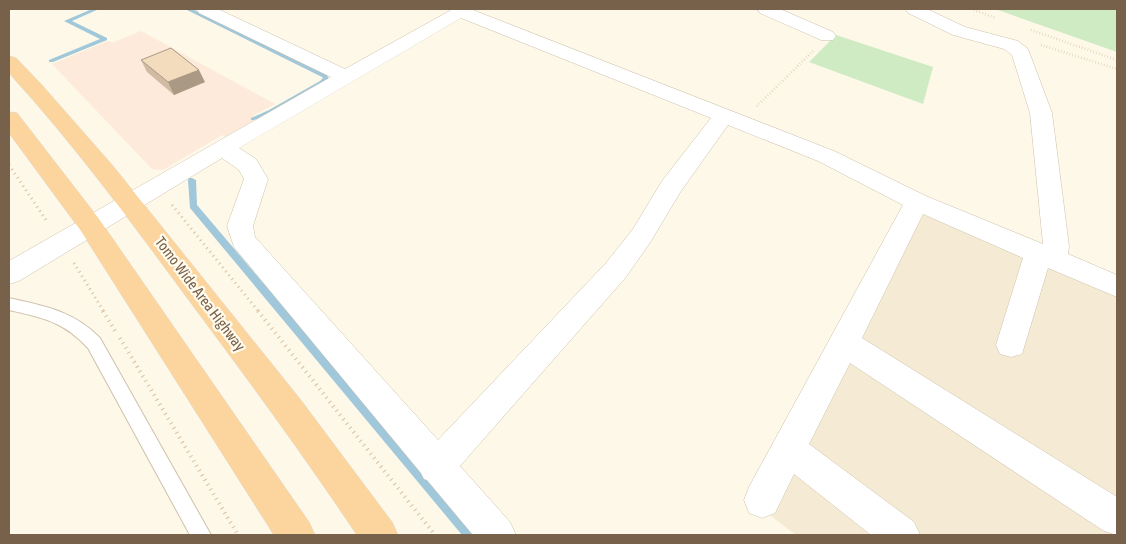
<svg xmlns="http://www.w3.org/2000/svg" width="1126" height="544" font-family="'Asap Condensed',sans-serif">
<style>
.residential{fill:#f5ebd5}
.commercial{fill:#fdeada}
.green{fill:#ceebc4}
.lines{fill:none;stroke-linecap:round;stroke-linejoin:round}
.stream{fill:#a0c8da;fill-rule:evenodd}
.service-casing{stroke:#cfc1ac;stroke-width:2}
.minor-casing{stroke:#cfc1ac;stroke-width:1}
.trunk-casing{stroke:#dfd9d4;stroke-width:1}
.path-far2{stroke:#d9bfa0;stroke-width:2.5;stroke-dasharray:0.5 2.5;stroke-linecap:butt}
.path-far1{stroke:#d9bfa0;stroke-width:3;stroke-dasharray:1 4;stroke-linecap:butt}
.path{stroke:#d9bfa0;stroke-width:4;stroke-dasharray:1 4.5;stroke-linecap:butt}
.service{fill:#fff;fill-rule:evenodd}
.minor{fill:#fff;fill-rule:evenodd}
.trunk{fill:#fbd59d;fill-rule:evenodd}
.wall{fill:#d1bca3}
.shaded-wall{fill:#aa9984}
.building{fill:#f3dbbd;stroke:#aa9984}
.labels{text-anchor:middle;stroke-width:4.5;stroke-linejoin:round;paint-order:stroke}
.street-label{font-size:15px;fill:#78614a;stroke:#fffbee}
</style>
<rect width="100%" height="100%" fill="#fdf8e7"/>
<!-- residential -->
<path class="residential" d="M922,211L1117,292V535H796L767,513Z"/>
<!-- commercial -->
<path class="commercial" d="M141,31L275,104L254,115L252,118L255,120L226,137L222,135L163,170L152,169L52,64L108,41L112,43Z"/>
<!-- green -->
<path class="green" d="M995,9H1117V52Z
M836,35L933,67L923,104L809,62Z"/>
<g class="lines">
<!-- stream -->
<path class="stream" d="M92,9H99L72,21L107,38V40L53,62H49V60L100,39L64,21Z
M185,9H192L327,75L329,79L324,83C309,92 265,121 251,120V118L269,110L320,81L323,78L322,77Z
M189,178H192L196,180L197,205L474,531L476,535H462L190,208L188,180Z"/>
<defs>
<path id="service" d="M9,298C44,306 74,311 100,338L211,535H190L88,348C63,321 43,318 9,310Z"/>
<path id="minor" d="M196,9H218L345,69L453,9H473V10L834,151L926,196L1043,244L1030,113L1012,55L1004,49L953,35L908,13L905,9H927L965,27L1018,41L1028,49L1052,113L1069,246L1068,254L1117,275V297L1048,268L1022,354L1011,357L1000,354L996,345L1023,258L923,214L862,338L1117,497V535L1104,531L850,363L809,444L914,522L920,535H871L794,474L775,513L762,518L749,513L744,500L749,487L903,205L818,161L728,125L681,191L651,241L626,277L460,466L510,522L516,535H473L427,480L424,479L421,473L234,247L227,226L244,179L239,170L222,158L19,281L9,284V261L331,77L199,13ZM461,18L711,118L662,181L633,229L606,263L438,440L255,237L253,226L268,179L256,159L239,148Z
M757,9H780L833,32L836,36L833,40H821L760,13Z"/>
<path id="trunk" d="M9,56L16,58L41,84L113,166L300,399L392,522L398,535H357C302,453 244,374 185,295C129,219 73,143 9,73Z
M9,112L17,113L99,219L309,522L315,535H274L81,231L9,133Z"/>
</defs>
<!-- service casing -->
<use href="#service" class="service-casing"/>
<!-- minor casing -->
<use href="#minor" class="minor-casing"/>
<!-- trunk casing -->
<use href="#trunk" class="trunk-casing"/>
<!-- path-far2 -->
<path class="path-far2" d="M971,9L996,18
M1031,30L1117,60
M1041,45L1117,69
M757,106L813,51"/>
<!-- path-far1 -->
<path class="path-far1" d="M9,165L48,223
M172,205L259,312
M74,263L104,312"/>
<!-- path -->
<path class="path" d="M103,311L115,331
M258,311L435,535
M120,338L238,535"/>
<!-- service -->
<use href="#service" class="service"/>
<!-- minor -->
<use href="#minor" class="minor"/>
<!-- trunk -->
<use href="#trunk" class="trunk"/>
</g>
<!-- wall -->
<path class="wall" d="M141,60L205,82L174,95L147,72Z"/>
<!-- shaded-wall -->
<path class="shaded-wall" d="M199,70L205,82L174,95L168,82Z"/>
<!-- building -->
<path class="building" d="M171,48L199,70L168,82L141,60Z"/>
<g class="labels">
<!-- street labels -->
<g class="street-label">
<text transform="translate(200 294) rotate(53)" y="5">Tomo Wide Area Highway</text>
</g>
</g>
<!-- border -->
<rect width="1126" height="544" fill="none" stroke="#78614a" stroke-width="20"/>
</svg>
